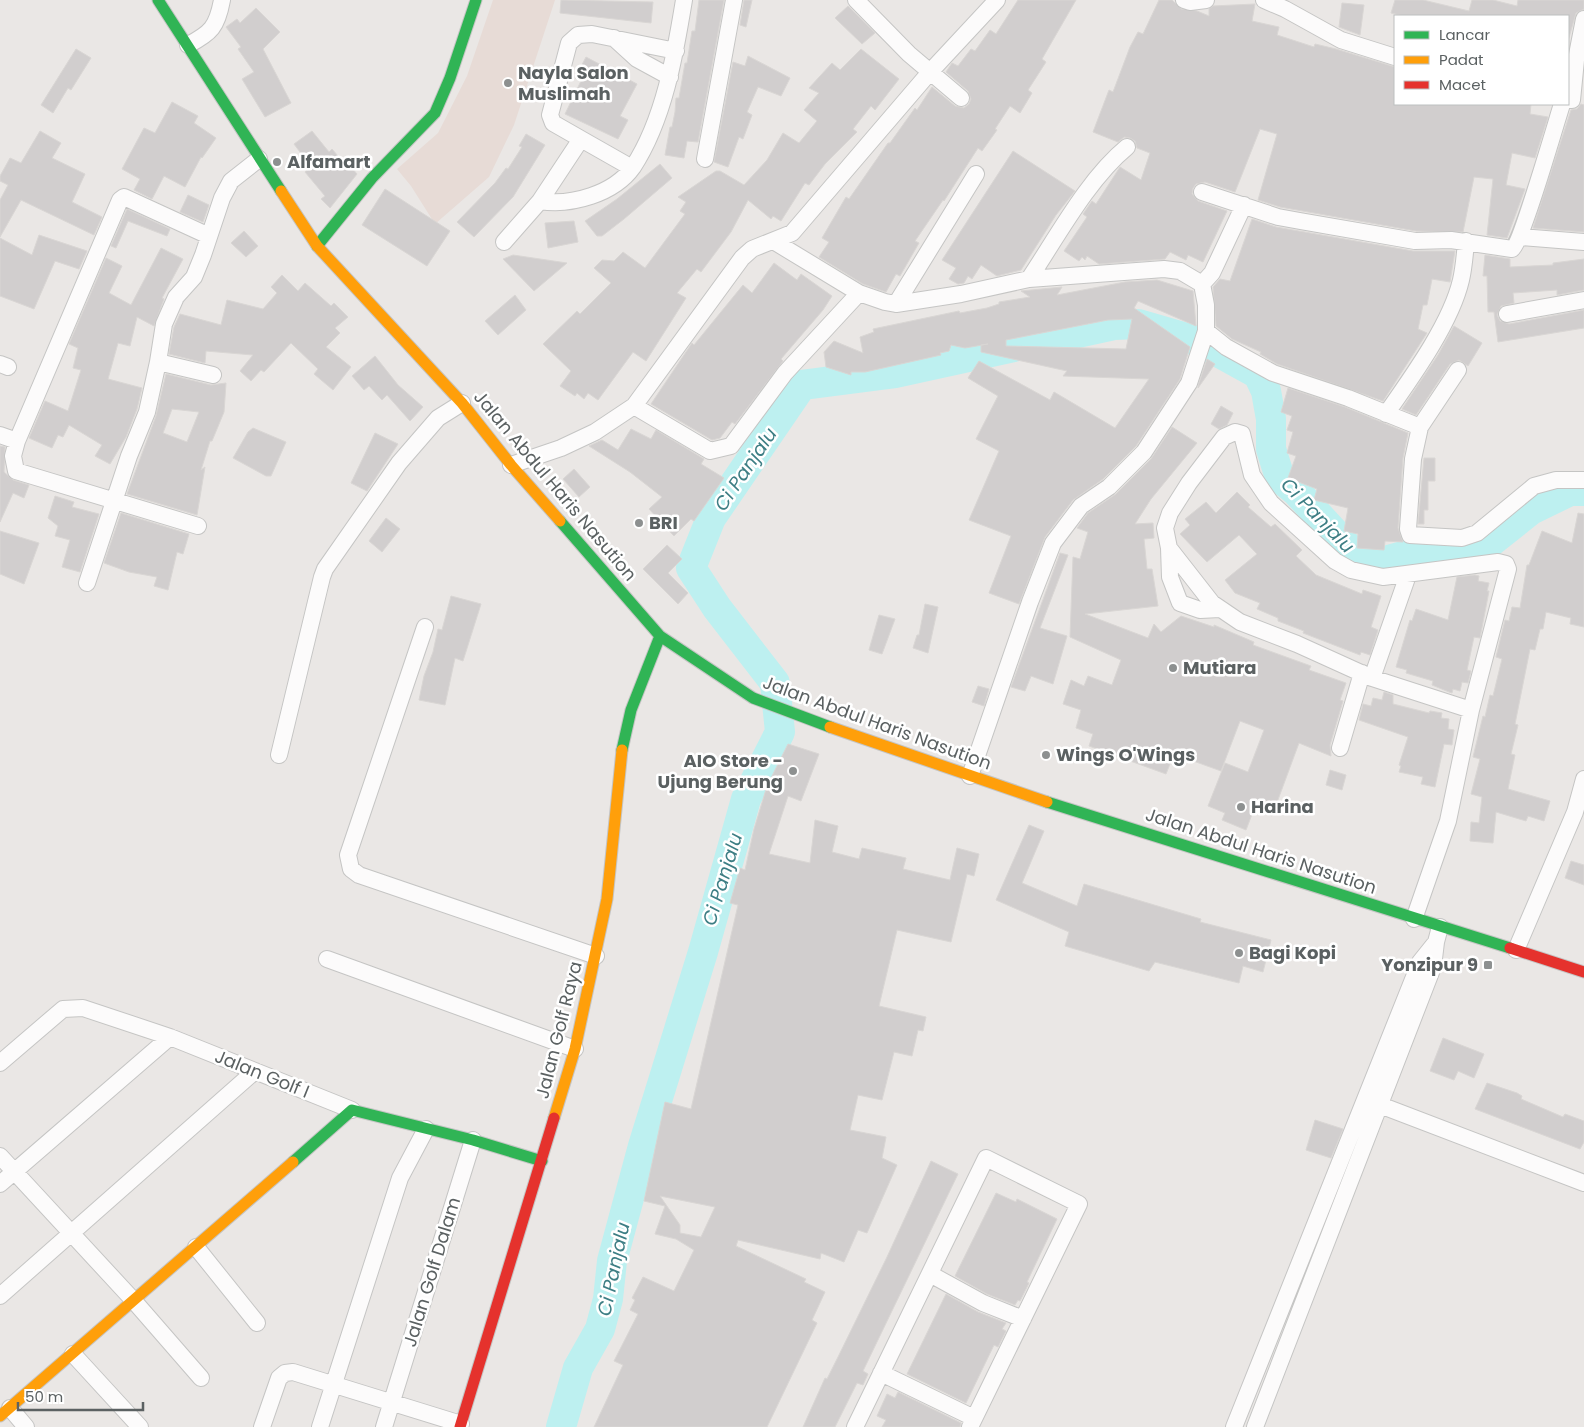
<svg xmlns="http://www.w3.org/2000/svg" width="1584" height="1427" font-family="Poppins,sans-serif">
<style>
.commercial{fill:#e7dbd6}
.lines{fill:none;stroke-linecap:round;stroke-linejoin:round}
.river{stroke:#bdf0f0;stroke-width:30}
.building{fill:#d1cece;stroke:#d9d6d4;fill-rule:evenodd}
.street-casing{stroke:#c5c5c4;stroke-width:18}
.fast-casing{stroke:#c5c5c4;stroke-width:13}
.slow-casing{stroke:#c5c5c4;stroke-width:13}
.jam-casing{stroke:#c5c5c4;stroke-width:13}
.street{stroke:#fcfbfb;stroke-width:16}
.fast{stroke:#30b455;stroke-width:11}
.slow{stroke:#ff9f0a;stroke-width:11}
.jam{stroke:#e5322d;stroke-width:11}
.poi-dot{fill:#8d9090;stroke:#fff;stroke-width:2}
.labels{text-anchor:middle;stroke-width:5;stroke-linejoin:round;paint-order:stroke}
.poi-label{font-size:18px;font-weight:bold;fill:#5b6162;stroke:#fff;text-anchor:start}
.street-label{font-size:18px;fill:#5b6162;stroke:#fff}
.water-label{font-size:19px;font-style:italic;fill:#3d7e84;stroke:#fff}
</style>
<rect width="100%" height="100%" fill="#eae7e5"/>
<!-- commercial -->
<path class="commercial" d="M493,0H555L514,125L489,177L435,224L411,186L397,169L438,133L467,76Z"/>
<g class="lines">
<!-- river -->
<path class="river" d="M561,1427L578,1368L600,1329L608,1299L612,1261L643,1146L703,952L746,799L780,732L775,683L717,608L691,568L711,518L802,385L895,373L1114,325L1138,324L1200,342L1258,374L1266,391L1271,419V449L1280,478L1296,491L1355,555L1385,561L1421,551L1487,545L1531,510L1570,491H1584"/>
</g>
<!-- building -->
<path class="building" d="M561,0L653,2L651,23L560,13Z
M699,0H724L698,142L687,141L684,158L665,155L670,127H672L675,112L676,98H679L685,63H687L692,31H695Z
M744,0H752L746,27L740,25Z
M1018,0H1076L1042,59L1046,62L1028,90L1032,93L1020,113L1010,106L995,129L997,130L982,151L978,148L944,201L943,200L915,241L919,243L900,276L896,274L886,292L863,284L819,257L829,242L822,238L846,197L849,199L888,143H890L915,108L917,110L932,87L955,106L964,108L969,104L971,99L968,91L946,72L952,63L958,66L971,49L975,51L990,30L996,34Z
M1159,0H1172L1181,9L1197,11L1209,16V9L1213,6L1255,4L1252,21L1279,27L1277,35L1314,47L1315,44L1336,49L1395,67V104H1531L1530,114L1548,117L1535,158L1512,153L1506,185L1525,189L1507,238L1487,235L1493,179L1474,177L1463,232L1416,231L1280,207L1258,200L1277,134L1260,129L1235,192L1205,182L1196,184L1193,188L1192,194L1198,201L1227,211L1203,262L1188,255L1186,260L1170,252L1165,259L1099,264L1087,256L1085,260L1082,257L1079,261L1064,251L1087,217L1083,214L1092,201L1096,204L1120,167L1141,180L1150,153L1137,148L1135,141L1130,138L1124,137L1118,142L1093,132L1109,90L1113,92L1130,47L1138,32L1143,34Z
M1395,0H1423L1469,11L1472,0H1493L1517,6L1518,0H1584V9L1576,13L1568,41V16H1404L1391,13Z
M1342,3L1364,5L1360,35L1339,27Z
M848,6L875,33L862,44L835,18Z
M256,8L280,32L263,49L291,103L265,117L242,79L254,72L238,49L241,47L226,27L237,19L240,23Z
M76,49L91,58L71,90L68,88L53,113L41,105Z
M861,49L899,79L875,110L871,106L853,129L857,132L825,164L809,185L805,183L781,221L773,216L771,219L748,200L731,232L701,272L697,269L677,293L686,298L646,361L633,352L598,400L588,393L584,399L577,393L575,396L560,386L571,371L543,344L577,311L580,314L611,283L594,268L602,260L614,261L623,252L645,268L685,214L680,211L686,202L678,197L716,171H720L744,185L767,160L783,133L799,143L817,121L804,110L819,93L809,88L832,63L840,70Z
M748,56L790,78L781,96L758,87L747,112L752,115L743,139L739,137L728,167L714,162L733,62L745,66Z
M586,57L637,84L620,116L628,120L618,139L565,114L581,81L575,78Z
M172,102L198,116L194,123L216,138L202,158L201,157L185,187L164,176L152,199L134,190L140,179L122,169L144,128L155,133Z
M1581,104L1584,105V232L1533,228L1571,110L1577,109Z
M40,131L61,143L52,158L85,174L72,202L102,217L94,235L21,200L0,237V200L8,185L0,181V176L10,158L21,163Z
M312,131L329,152L332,149L349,169L351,167L357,174L330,208L321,199L325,196L305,172L311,167L294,144Z
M526,134L545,145L513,197L474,237L457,222L495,183L506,168L508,169L522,147L519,146Z
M1013,151L1075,191L1056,215L1021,270L997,276L981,265L972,279L968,276L964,283L958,284L949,279L956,268L942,260Z
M660,164L672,178L624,219L602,236H597L585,221L617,199Z
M385,189L450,231L427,266L362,225Z
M188,195L209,205L203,222L180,212Z
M127,209L170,229L167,236L128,221L116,248L111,246Z
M1252,219L1276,227L1413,251H1455L1450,282L1432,279L1427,305H1423L1418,329L1427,333L1383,401L1277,364L1260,354L1261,352L1232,339L1216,326L1213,287L1220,279L1230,281Z
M574,221L578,242L548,248L545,223Z
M244,231L258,246L246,257L231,243Z
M39,235L87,251L79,269L55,261L34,309L0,296V238L32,255Z
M161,248L183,259L162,298L164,299L154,326L137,317L130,346L118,343L108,379L142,388L137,409L126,437L110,464L95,456L102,445L69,425L63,437L58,435L52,448L29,438L45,401L68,411L81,370L73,368L78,348L69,344L106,258L122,266L109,293L131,305Z
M513,255L567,263L534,291L503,259Z
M1485,255L1510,259V267L1553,265V263L1584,259V290L1557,295V290L1513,293L1514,303L1501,306L1497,315L1500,321L1509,324L1584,310V328L1498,342L1494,312H1488L1487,276H1483Z
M774,263L797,280L801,274L832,296L823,310L781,359L783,361L735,424L732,422L720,438L712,440L651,404L692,343L694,345L743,285L752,293Z
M282,275L298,291L305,283L331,306L334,303L348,317L335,328L340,333L326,347L351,367L333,390L314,374L318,369L291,343L264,372L261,370L251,381L240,371L253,355L206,351L205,363L169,354L174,327L180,314L221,325L227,300L263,309L277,293L271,287Z
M1157,280L1193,291L1196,326L1138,301L1134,308L1190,347L1180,379L1136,446L1103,479L1073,500L1045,537L1019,604L989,593L1011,536L969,520L999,451L976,439L998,396L968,378L979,361L1050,400L1054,392L1115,428L1149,379L1063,376L1067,371L981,352V345L988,344L965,348L951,345L949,351L940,353L941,355L865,372H851V375L826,367L824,352L834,341L863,353L860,337L874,332L873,329L959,311L960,313L987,308L999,304V302L1030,297L1021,291L1062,287L1057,295L1125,282ZM1132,319L1126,349L1006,346V340L1108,320Z
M515,295L526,310L498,335L485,321Z
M1454,326L1482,343L1468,366L1459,360L1450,364L1416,415L1402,409L1438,355Z
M375,356L398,385L423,407L410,421L387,395L382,400L369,386L364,390L352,376Z
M1207,359L1215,364L1198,388V386Z
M166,374L211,385L226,383L224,412L212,441H210L201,470L205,467L197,515L127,494L156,416ZM172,409L199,412L187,442L163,433Z
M1288,388L1345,407L1408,433L1403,458L1398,528L1403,542L1385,541L1384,550L1357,548L1358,534L1344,531L1348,508L1314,500L1317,489L1288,478L1296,456L1287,453L1293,432L1287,430L1292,416L1281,412Z
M1221,406L1233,413L1227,425L1219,429L1211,424Z
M1172,427L1197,443L1151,499L1135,524L1153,523L1154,538L1144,539L1147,569H1152L1158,606L1085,614L1148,638L1154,624L1161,632L1181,616L1214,627V625L1254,642L1253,645L1311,666L1309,670L1346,683L1340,700L1343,701L1330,745L1331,756L1299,743L1272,816L1254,809L1246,830L1222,820L1225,813L1208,806L1225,763L1248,772L1264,730L1240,721L1221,771L1174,754L1166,774L1089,746L1093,734L1076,728L1081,710L1063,704L1071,680L1084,686L1088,676L1112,685L1121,660L1070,637L1073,557L1080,559L1088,532L1077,528L1088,513L1116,494L1151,459Z
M253,428L286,442L271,476H266L233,458L248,432Z
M631,429L651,439L656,430L704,459L701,464L724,478L694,521L691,519L674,536L649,509L662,497L630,472L589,446L602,440L618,450Z
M375,433L398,444L367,491L351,483Z
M0,446L5,447L4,472L13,480L29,485L24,498L13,493L0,522Z
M1424,458H1435V481H1428V510H1424V524H1418Z
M574,469L590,487L579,497L563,479Z
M1237,492L1250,505L1248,507L1271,527L1275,524L1302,550L1296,556L1316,575L1362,594L1363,590L1381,596L1371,627L1378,630L1370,655L1361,652L1360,655L1303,633L1304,631L1278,621V618L1257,609L1260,603L1235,593L1225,580L1257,554L1239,535L1207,562L1180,534L1190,525L1185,519L1206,502L1216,513Z
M55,496L74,502L72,507L99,514L80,572L62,567L70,540L55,536L58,526L48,518Z
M121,513L189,534L183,554L177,552L168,590L154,586L157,577L129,572L104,563Z
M1578,513L1584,514V627L1570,624L1571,618L1546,612L1543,629H1540L1535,650L1530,649L1515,724L1518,725L1511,754L1515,755L1508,789L1550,801L1544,821L1528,816L1526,821L1496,812L1493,843L1470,841L1471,822L1479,823L1482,797L1471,794L1480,759L1473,757L1483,716L1485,717L1490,695L1493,696L1502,659L1496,657L1505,620L1509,621L1512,607L1520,608L1527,565H1529L1542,531L1572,543Z
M386,518L400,529L382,552L369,541Z
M0,531L39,543L24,584L0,574Z
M667,545L682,559L668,573L688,593L678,604L643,569Z
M1060,553L1068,555L1040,628L1067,636L1053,684L1031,676L1025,691L1011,687Z
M1475,575L1479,576L1478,581L1489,583L1487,591H1489L1480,638L1474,637L1467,670L1471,671L1468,683L1462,682L1460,691L1453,689L1452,693L1449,692L1432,685L1433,681L1406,673L1407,670L1396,667L1410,620L1412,621L1416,609L1448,620L1457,577Z
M451,596L481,604L463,661L455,658L445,705L419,700L424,676L433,652L438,629L442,630Z
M925,604L938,607L928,653L913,648L917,635H919Z
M879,615L895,619L882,654L869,650Z
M978,686L989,689L984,706L972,702Z
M1384,692L1393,695V704L1429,713L1430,711L1442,713L1441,718L1449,719L1448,729L1454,730L1452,745L1444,744L1435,787L1421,784L1423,777L1399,772L1401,766L1399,765L1408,737L1359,720L1363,704L1371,706L1373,698L1382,700Z
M788,744L819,754L801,801L788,796L769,854L810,863L815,820L838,826L832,852L859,859L862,848L906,858L903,869L950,880L957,848L979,854L974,876L967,874L951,942L897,930L879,1006L926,1017L923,1031L918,1030L912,1056L894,1052L882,1100L858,1095L850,1130L886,1137L882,1158L897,1165L867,1233L858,1230L844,1262L821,1253L820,1259L738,1240L736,1246L806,1279L804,1282L825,1292L812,1320L817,1323L767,1427H594L623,1365L614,1361L638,1314L630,1310L635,1300L632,1298L643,1277L674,1291L694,1250L676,1239L655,1234L665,1206L644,1201L665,1102L691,1109L738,905L730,903L740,868L745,870L754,829L767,786ZM660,1196L715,1207L701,1237L680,1233V1225Z
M1330,770L1346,775L1342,790L1326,785Z
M1029,825L1044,831L1022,883L1077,906L1084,884L1201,919L1200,922L1271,940L1263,972L1243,966L1239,983L1155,962L1149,971L1065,946L1069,932L996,900Z
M1571,861L1584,865V885L1565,878Z
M1443,1038L1484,1054L1474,1078L1458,1071L1454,1080L1430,1071Z
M1487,1083L1517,1093L1522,1096L1521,1099L1563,1117L1565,1114L1584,1121V1142L1580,1149L1475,1109Z
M1315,1120L1343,1129L1331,1158L1306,1150Z
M931,1161L958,1174L863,1371L868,1374L863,1385L857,1383L835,1427H803L825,1378L827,1379L837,1359L887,1257Z
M996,1193L1016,1202L1017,1199L1057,1219L1027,1282L1029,1283L1020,1301L1018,1300L1015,1305L987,1294L955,1276Z
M946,1294L978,1312L1006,1323L1002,1329L1006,1331L998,1347L994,1345L966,1403L907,1374Z
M898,1392L961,1423L960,1427H882L886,1420L877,1416L887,1394L895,1398Z"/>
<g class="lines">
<defs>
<path id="street" d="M856,0L909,54L961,98
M1184,0L1190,2L1206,0
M1264,0L1285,9L1341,40L1395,57
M614,38L637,59L670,77
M188,45C211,33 217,27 222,0
M1568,100H1572L1576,60L1584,19
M581,139L553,123L550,115L569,43L578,35L592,34L676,51
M705,159L734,0
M632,168L581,139L540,201C571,206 614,194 633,167C664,120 675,55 684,0
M1202,192L1278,217L1300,221L1415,241L1451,240L1512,249C1521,244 1556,123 1562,104
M1520,237L1584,242
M504,242L540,201
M775,242L859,293L885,302L896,304L961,294L1029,279L1164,269L1180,271L1202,284L1206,305V331L1189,383L1144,452L1109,487L1081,506L1053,543L1030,602L970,776
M1029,279C1057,237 1088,179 1127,147
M1202,284L1212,273L1244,205
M896,304L976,174
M1507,314L1584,300
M1206,331L1226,347L1273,373L1348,398L1420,427L1413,459L1408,529L1410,535L1462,538L1477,533L1534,486L1556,480H1584
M158,362L213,375
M0,364L8,367
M634,406L710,451L731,446L785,373L859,293
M1386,414C1412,377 1451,323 1461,280C1464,267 1465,254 1466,241
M1420,427L1458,370
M0,435L17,441
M511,465L561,448L595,432L634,406L742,258L752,249L792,233L930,72L997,0
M198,526L16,471L13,456L17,441L120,200L124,197L209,236
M1169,548L1170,577L1180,603L1200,610L1220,609
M87,583L129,456L147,412L158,362L164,324L176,297L194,277L203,255L222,198L231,181L259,159
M425,627L348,855L351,869L359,875L596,956
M1372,678L1408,575
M1340,748L1362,673
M279,755L322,577L325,569L399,463L438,418L462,403
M1414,919L1448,821L1471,710L1508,569L1506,564L1498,562L1383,577L1351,570L1335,561L1271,503L1252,475L1242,434L1235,432L1224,437L1189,483L1170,513L1165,528L1169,548L1212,603L1240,622L1297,644L1372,678L1471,710
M1516,950L1575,812L1584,779
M327,959L575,1049
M0,1063L63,1009L83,1008L170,1037L352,1110
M1372,1102L1584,1183
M0,1156L134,1301L201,1378
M0,1184L170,1037
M196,1247L257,1323
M930,1274L983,1303L1023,1319
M0,1296L255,1071
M73,1354L140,1427
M881,1373L974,1418
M10,1408L26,1427
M262,1427L279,1378L285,1373L293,1372L461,1424
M320,1427L400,1178L426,1129
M384,1427L473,1140
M855,1427L986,1158L1079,1204L970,1427
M1234,1427L1420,962L1436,942
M1255,1427L1433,967L1436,942L1440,927"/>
<path id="fast" d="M158,0L281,191
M317,246L372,178L435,113L450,78L476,0
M560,521L660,636L753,698L830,727
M622,750L631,710L660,636
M1047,802L1510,948
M293,1162L352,1110L473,1140L542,1161"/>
<path id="slow" d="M281,191L317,246L462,403L511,465L560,521
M830,727L1047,802
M554,1118L575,1049L607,899L622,750
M0,1416L293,1162"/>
<path id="jam" d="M1510,948L1584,972
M460,1427L554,1118"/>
</defs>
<!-- street casing -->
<use href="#street" class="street-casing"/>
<!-- fast casing -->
<use href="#fast" class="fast-casing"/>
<!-- slow casing -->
<use href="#slow" class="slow-casing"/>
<!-- jam casing -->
<use href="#jam" class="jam-casing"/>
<!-- street -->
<use href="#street" class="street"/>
<!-- fast -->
<use href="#fast" class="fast"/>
<!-- slow -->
<use href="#slow" class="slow"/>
<!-- jam -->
<use href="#jam" class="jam"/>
</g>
<!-- markers -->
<g class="poi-dot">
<circle cx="508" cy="83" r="5"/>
<circle cx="277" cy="162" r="5"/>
<circle cx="639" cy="523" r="5"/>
<circle cx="1173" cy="668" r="5"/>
<circle cx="1046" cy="755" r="5"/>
<circle cx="793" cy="771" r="5"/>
<circle cx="1241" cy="807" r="5"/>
<circle cx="1239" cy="953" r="5"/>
<rect x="1483" y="960" width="10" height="10" rx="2.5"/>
</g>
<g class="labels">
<!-- poi labels -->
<g class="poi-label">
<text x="518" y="79">Nayla Salon<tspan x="518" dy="21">Muslimah</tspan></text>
<text x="287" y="168">Alfamart</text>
<text x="649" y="529">BRI</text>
<text x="1183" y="674">Mutiara</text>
<text x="1056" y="761">Wings O'Wings</text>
<text x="783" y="767" text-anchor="end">AIO Store -<tspan x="783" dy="21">Ujung Berung</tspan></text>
<text x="1251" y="813">Harina</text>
<text x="1249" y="959">Bagi Kopi</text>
<text x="1478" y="971" text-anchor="end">Yonzipur 9</text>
</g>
<!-- street labels -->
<g class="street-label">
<text transform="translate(555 486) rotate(50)" y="6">Jalan Abdul Haris Nasution</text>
<text transform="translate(877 723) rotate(20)" y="6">Jalan Abdul Haris Nasution</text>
<text transform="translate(1261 851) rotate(18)" y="6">Jalan Abdul Haris Nasution</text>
<text transform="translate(559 1030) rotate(-76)" y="6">Jalan Golf Raya</text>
<text transform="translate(262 1074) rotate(22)" y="6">Jalan Golf I</text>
<text transform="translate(432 1272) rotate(-73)" y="6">Jalan Golf Dalam</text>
</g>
<!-- water labels -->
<g class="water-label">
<text transform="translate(745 469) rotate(-56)" y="7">Ci Panjalu</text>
<text transform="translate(1318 515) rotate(46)" y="7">Ci Panjalu</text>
<text transform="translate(722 879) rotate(-73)" y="7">Ci Panjalu</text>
<text transform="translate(613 1269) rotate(-78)" y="7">Ci Panjalu</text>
</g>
</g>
<!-- legend -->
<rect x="1394" y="15" width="175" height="90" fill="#ffffff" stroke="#bdc0c0"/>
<rect x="1404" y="31" width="25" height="8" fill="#30b455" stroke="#bdc0c0"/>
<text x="1439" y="40" font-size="15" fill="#5b6162">Lancar</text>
<rect x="1404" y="56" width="25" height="8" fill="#ff9f0a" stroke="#bdc0c0"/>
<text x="1439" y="65" font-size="15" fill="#5b6162">Padat</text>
<rect x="1404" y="81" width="25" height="8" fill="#e5322d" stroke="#bdc0c0"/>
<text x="1439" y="90" font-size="15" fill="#5b6162">Macet</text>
<!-- scale -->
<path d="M18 1402v8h125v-8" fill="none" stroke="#5b6162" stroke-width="2.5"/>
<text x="25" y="1402" font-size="15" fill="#5b6162" stroke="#ffffff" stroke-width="4" paint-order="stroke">50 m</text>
</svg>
